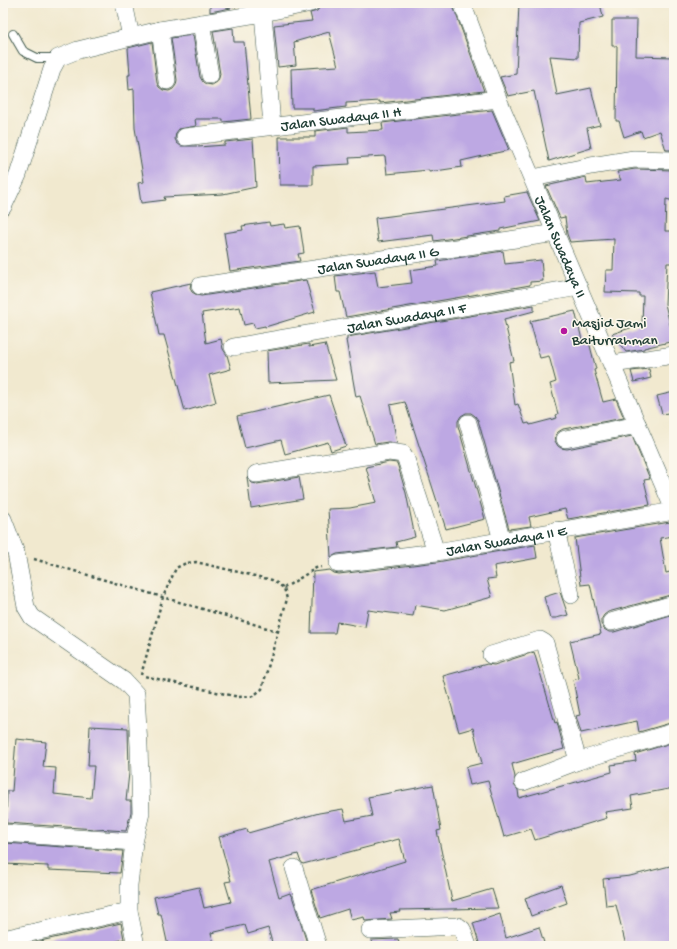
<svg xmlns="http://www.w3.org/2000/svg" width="677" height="949" font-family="'Gochi Hand',sans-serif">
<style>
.building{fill:#bda8e3}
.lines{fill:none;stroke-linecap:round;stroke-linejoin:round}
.lane-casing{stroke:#3e574b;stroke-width:10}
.street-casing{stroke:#3e574b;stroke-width:18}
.path{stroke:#3e574b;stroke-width:2.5;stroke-dasharray:3 3;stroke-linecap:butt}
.lane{stroke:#fff;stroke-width:8}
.street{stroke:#fff;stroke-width:17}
.poi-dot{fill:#b5179e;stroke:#fbf7ec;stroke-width:1.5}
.labels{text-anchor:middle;stroke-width:3;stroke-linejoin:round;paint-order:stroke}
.street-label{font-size:15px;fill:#1f3d34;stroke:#fbf7ec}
.poi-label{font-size:15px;fill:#1f3d34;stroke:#fbf7ec;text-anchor:start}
</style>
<rect width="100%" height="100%" fill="#fbf7ec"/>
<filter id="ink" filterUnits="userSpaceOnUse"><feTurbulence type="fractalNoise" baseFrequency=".025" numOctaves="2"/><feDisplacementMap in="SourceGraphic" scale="8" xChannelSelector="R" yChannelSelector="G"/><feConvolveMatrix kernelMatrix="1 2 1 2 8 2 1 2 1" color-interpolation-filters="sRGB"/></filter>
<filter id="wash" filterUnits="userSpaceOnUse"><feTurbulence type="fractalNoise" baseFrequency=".012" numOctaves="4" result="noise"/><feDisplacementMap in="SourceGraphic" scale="16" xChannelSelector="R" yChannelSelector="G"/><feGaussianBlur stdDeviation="0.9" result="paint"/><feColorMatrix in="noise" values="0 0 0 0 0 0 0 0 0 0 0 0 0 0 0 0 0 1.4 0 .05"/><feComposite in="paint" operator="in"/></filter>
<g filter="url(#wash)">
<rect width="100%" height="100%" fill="#f1e9cf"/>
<g id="blocks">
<!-- building -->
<path class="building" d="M210,3H231V8L210,12Z
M329,3H452L484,91L380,103V101L346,103V107L313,111V108H292L291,69L338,66L329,32L294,42L296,65L278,67L274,25L312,21L310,13L317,11L321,5Z
M519,3H600L603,17L579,23L578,58L550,56L557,95L591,88L600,125L587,128L591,148L549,161L534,91L508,96L500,77L516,74Z
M612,20H637L636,56L674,57V150H666L660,131L643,137L641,131L624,137L619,121H616L617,46H612Z
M233,28L234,42H244L251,119L223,122V119H195L196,126L179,129L176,133L175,139L177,143L181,146H197L198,147L225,145V142L253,139L256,187L223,194L164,197L165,200L141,203L138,183L144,182L135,128L134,89L129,90L128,75H130L128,48L152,42L157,83L159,87L163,90L169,91L173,89L176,85L177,80L171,38L193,35L200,77L203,82L206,84L212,85L217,82L219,78L220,74L213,31Z
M492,110L509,150L461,161L462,167L429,172V170L387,174L385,156L349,158L350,164L313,166V185H280L279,137H315V131L348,127V132L383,130L382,123Z
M635,169L674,170V201L666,199L665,231H674V263H667L665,304L674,341L644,348V349L626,352L612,334L642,324L643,296H639V293L605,292L606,270H613L614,239L570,242L567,234L565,217L560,218L546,186L586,177L587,184L621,180L617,172Z
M527,192L540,221L500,229V231L434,241L433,235L378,242L375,218L505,201L504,196Z
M269,222L270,226L284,224L285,228L300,226L304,253L298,254L300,261L230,271L224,233L243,230L242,226Z
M503,251L505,264L541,260L543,281L530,282V285L346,317L340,292H337L335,276L375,271L378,287L412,283L410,270L438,266L437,261Z
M306,280L315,312L265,327V326L255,328L253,323L244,325L240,307L202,313L206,343L221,339L223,349L227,355L231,369L209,375L216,402L185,411L164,335H159L150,292L191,283L190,288L192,292L197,295L201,296Z
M534,305V311L504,319L514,361L509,362L515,405L518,404L525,424L529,423L530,425L557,418L556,415L558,414L550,384L556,382L549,356L540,358L530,321L575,311L583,344L589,342L596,369L594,370L603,402L616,399L624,418L563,429L558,432L556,435L555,441L558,446L561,448L567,449L632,436L650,479L644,480L650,505L568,519L565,509L529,517L531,526L509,529L478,420L475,416L471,413H466L461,416L458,421V426L485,519L446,529L405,402L390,405L397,443L388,442L375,444L360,396L356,397L346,340H347V337Z
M309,344V347L325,344L336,380L268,383L267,351Z
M649,369L651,378L634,382L631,371Z
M674,392V412L662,414L657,396Z
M329,395L346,446L331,451L328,442L285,454L281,440L245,448L237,416Z
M389,462L397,463L406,493L415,537L396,542L397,547L337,554L331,557L328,509L350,508L376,503L366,467Z
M247,477L252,483L257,484L299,477L303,499L251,508Z
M670,522L674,536L660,538L666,573L674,571V594L608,612L604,615L601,620V624L604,629L609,632H614L674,614V722L639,732L637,721L581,733L576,716L580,715L573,680L579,678L570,641L601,634L590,584L581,585L575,538Z
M535,545L537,558L494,566L496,578L487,579L492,597L445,610L415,605L413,616L368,610L365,627L337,622L335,633H311L313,572L330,570L334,573L339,574L437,562Z
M560,592L568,615L556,618H550L544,597Z
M534,652L555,723L557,722L564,749L512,764L515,777L514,785L518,790L519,798L612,772L611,765L636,761L635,754L674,742V788L631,796L633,808L605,812L607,818L535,840L531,829L504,837L488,781L470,785L466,767L482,763L473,728L459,732L443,676L487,664L494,665Z
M90,726L128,728L129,773L126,801H131V812L126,831L6,823L7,791H12L16,739L46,742L43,767L56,768L54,794L91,798L94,766H88Z
M433,785L441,830L437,831L452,901L492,889L498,908L399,910L400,912L390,913L392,919L365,921L364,917L351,920L348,909L320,918L311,890L405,861L399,839L303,864L300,860L298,854L269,862L279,897L290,893L291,896H292L308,946H273L268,928L248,934L245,925L211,933L215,946H168L161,914H158L154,897L199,887L204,908L231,902L225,882L231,881L219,837L247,829L248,833L319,813L343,809L346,821L372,816L368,797Z
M5,843L123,851L120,873L48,870V866L4,864Z
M674,865V946H626L616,905L606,906L603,879L630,876Z
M561,885L567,903L531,916L525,898Z
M500,914L506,938L539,927L545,946H480L473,923Z
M121,923L124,939L101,946H18Z
M398,939L400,946H372L371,940Z"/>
</g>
</g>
<g filter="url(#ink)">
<use href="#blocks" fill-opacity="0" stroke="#3e574b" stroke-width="1"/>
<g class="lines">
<defs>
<path id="lane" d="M13,34L23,51L37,58H58"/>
<g id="street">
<path d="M124,3L131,37"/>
<path id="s1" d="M462,3L498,99L674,510"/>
<path d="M263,13L272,126"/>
<path d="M201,23L210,75"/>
<path d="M160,30L167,81"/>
<path id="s2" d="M185,137L498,99"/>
<path d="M533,178L591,166L634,159L674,160"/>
<path d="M3,207L18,175L52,69L58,58L78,50L131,37L160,30L263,13L311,3"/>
<path id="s3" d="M200,286L556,233"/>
<path id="s4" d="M233,347L579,287"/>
<path d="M612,364L674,355"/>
<path d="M468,423L502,540"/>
<path d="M565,439L638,425"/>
<path d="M256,474L389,452L403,454L406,459L436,552"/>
<path d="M3,519L16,553L26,607L32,617L124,681L136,694L139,746L141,813L134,842L129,885V911L136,946"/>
<path d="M556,530L571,595"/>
<path id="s5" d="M338,564L436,552L674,511"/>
<path d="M611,622L674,604"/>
<path d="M491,655L540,640L545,643L578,761"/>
<path d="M523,782L578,761L674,732"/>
<path d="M3,833L134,842"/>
<path d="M294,868L318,946"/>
<path d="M370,930L458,926L462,929L468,946"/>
<path d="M3,939L129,911"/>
</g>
</defs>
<!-- lane casing -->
<use href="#lane" class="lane-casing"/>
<!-- street casing -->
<use href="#street" class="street-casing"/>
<!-- path -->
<path class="path" d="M34,559L277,631
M284,588L316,568L321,567
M141,675L163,597L176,568L186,563L196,562L272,580L284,588L287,599L262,689L253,696L239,697L144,676"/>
<!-- lane -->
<use href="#lane" class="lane"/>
<!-- street -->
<use href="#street" class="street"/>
</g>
</g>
<!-- markers -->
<circle class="poi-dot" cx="564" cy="331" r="4"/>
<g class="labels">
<!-- street labels -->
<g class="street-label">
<text dy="5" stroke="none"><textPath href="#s2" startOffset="157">Jalan Swadaya II H</textPath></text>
<text dy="5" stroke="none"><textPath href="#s1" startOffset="263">Jalan Swadaya II</textPath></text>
<text dy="5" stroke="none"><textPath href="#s3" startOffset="180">Jalan Swadaya II G</textPath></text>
<text dy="5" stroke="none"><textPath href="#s4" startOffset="176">Jalan Swadaya II F</textPath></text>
<text dy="5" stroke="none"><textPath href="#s5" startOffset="170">Jalan Swadaya II E</textPath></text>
</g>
<!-- poi labels -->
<g class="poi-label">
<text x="572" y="327">Masjid Jami<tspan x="572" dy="17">Baiturrahman</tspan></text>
</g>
</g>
<!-- margin -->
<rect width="677" height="949" fill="none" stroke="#fbf7ec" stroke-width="16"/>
</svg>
